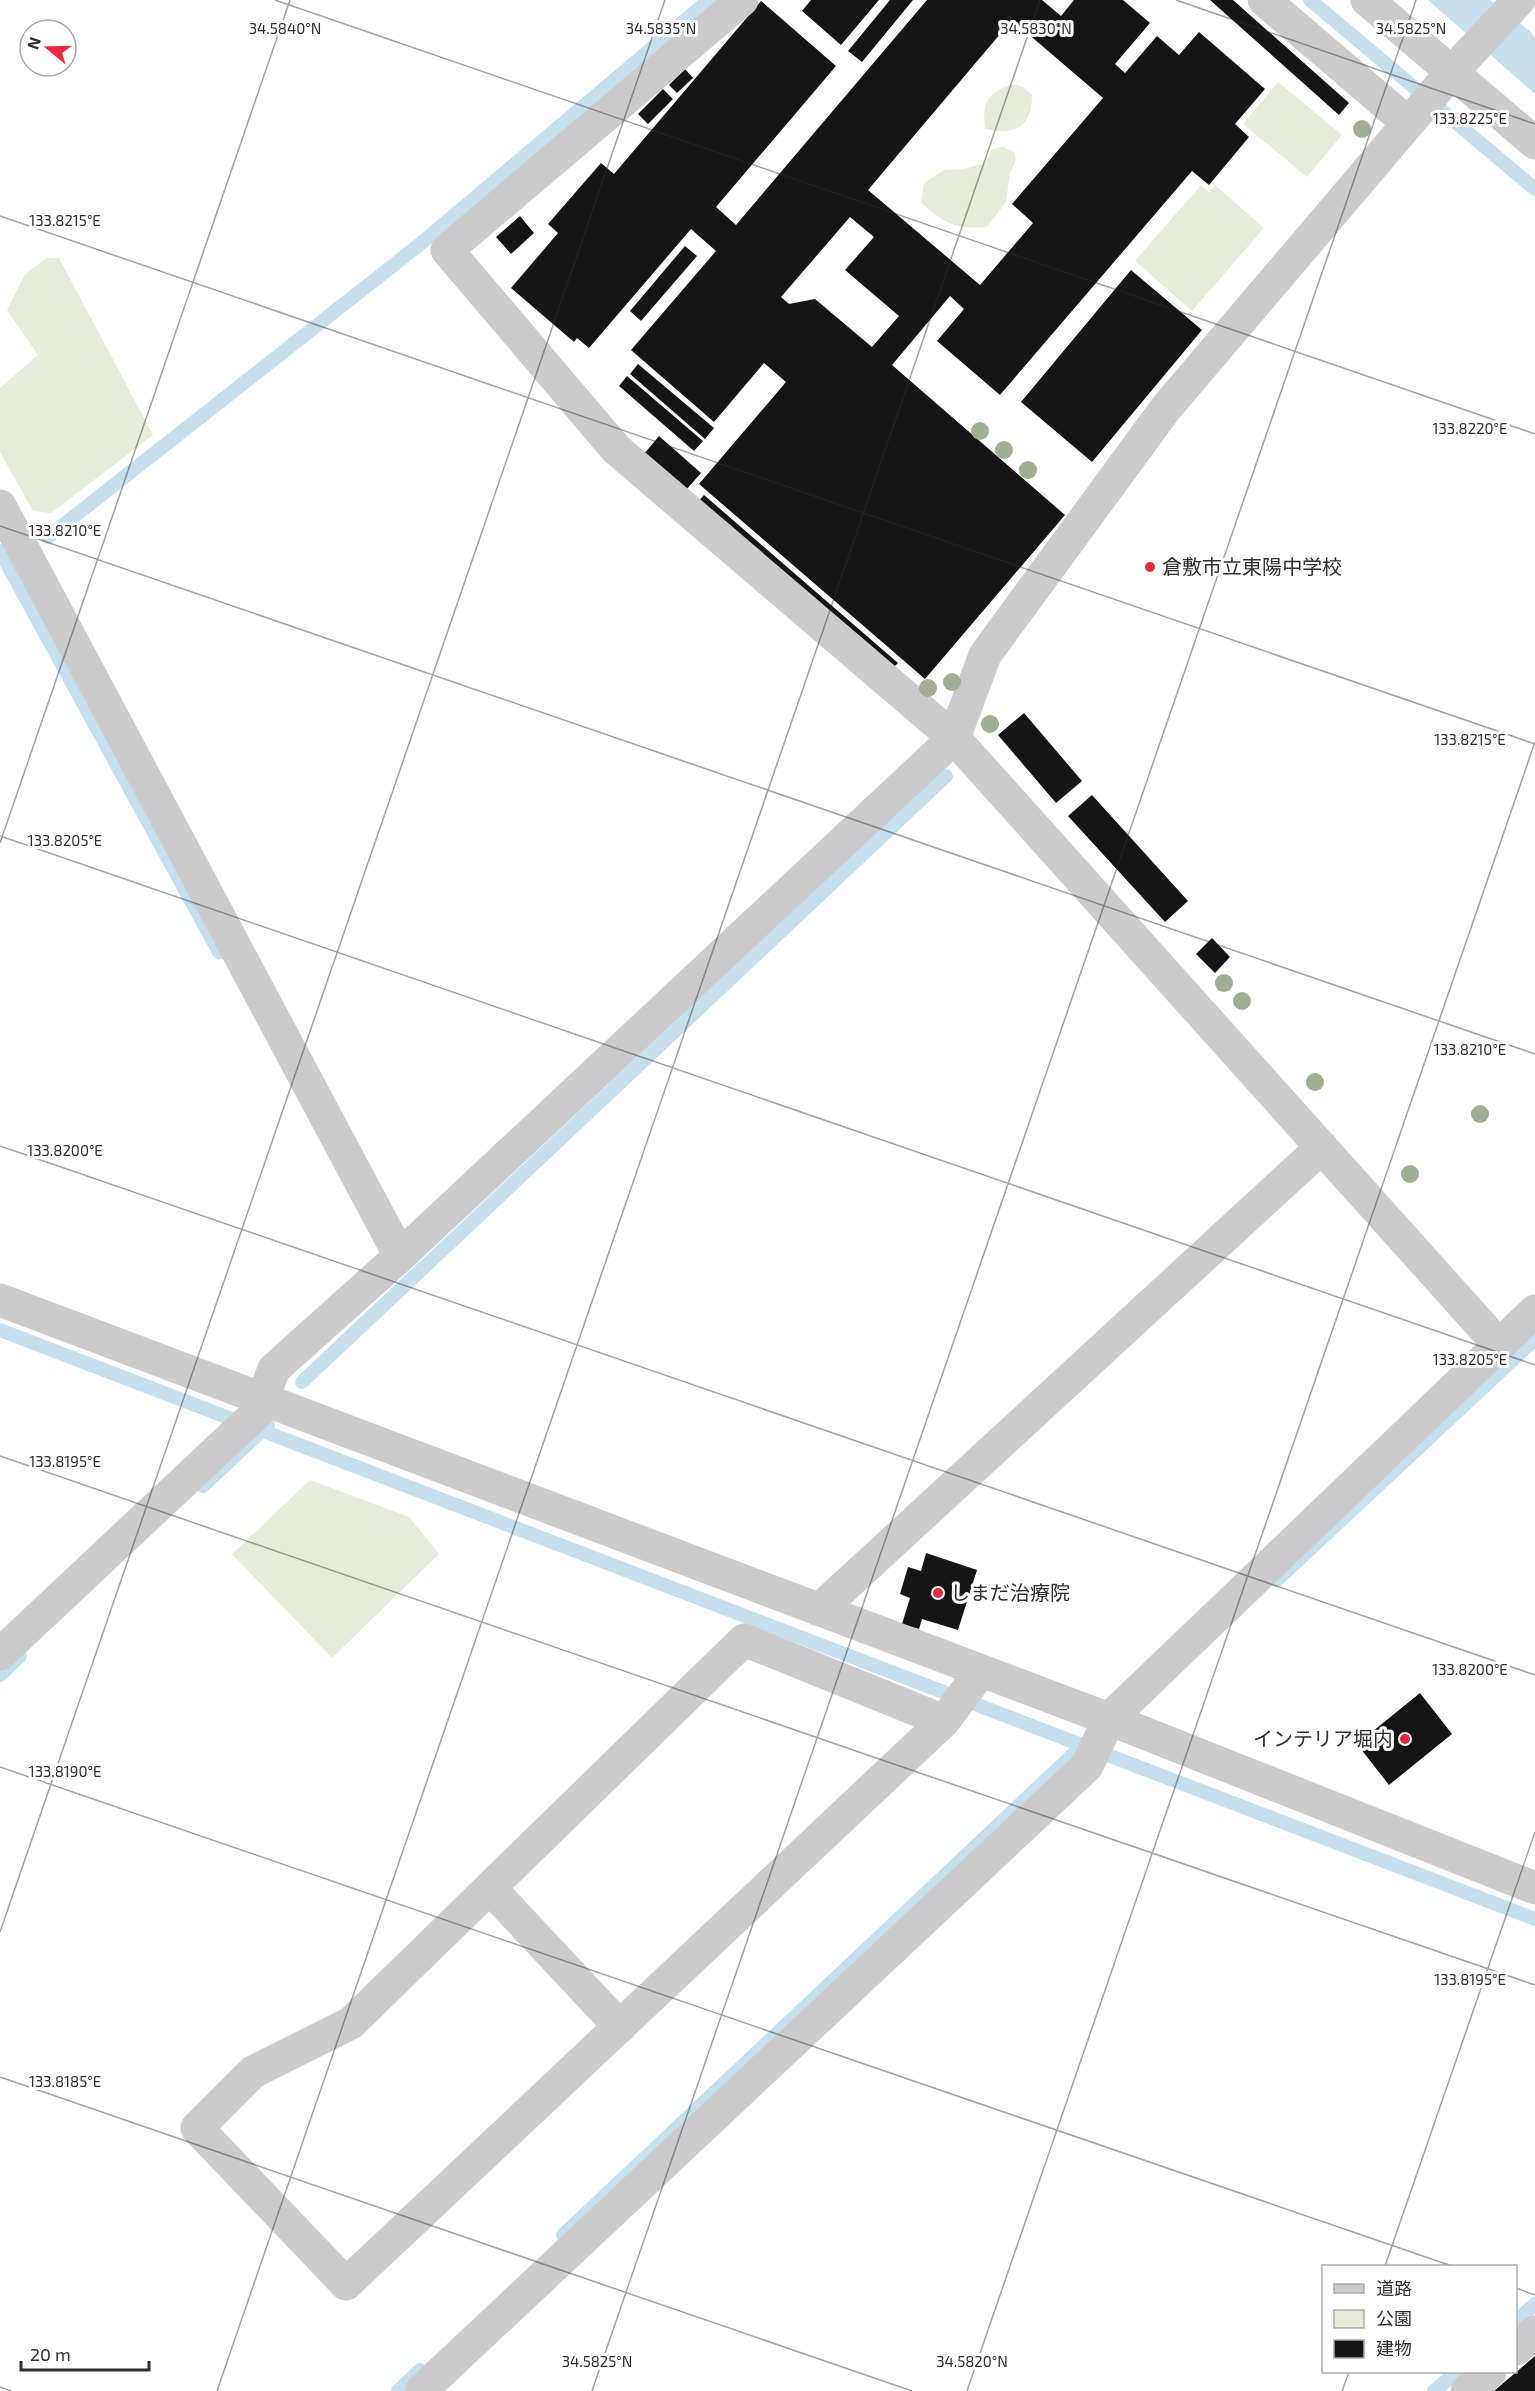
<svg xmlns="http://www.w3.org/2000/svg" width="1535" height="2391" font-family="'Exo 2','Noto Sans JP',sans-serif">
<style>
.green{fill:#e5ecda}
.water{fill:#c5dfed}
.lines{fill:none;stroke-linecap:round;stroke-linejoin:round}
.stream{stroke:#c5dfed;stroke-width:14}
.building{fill:#151515;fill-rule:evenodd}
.minor{stroke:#cbcbcb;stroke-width:33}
.tree{fill:#a0ae92}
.ticks{fill:none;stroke:#2e2e2e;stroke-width:1.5;stroke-opacity:0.45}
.poi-dot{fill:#ee263e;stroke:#fff;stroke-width:2}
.labels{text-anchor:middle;stroke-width:6;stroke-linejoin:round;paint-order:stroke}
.poi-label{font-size:20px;fill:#2e2e2e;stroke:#fff;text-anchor:start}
.ticks-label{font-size:15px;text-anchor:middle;fill:#2e2e2e;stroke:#fff;stroke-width:6;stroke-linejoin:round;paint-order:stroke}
</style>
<rect width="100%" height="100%" fill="#fff"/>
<!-- green -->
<path class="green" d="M1278,82L1342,135L1307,177L1243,124Z
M1014,84L1023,87L1032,95C1032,128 1015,135 985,129C982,103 987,92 1014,84Z
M1003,147L1014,152L1016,160L1010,173L1006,202L987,227C956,230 943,223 921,202L924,183L944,170L963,169L985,163L992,149Z
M1201,185L1209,192L1215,185L1264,228L1192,311L1135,261Z
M47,258H59L153,435L51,513L33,511L0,452V388L38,355L7,310L25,274Z
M310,1480L409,1517L439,1554L332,1658L232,1554Z"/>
<!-- water -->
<path class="water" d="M1428,0H1490L1530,31L1535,38V94Z"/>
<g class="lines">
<!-- stream -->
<path class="stream" d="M1310,0L1535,189
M48,537L419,245L709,0
M0,551L219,952
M0,1330L1535,1919
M302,1382L946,776
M203,1486L268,1425
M1277,1580L1535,1339
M0,1675L20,1656
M563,2235L1083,1745L1089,1741
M1516,2321L1535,2304
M398,2391L420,2370
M1434,2391L1457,2372"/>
</g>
<!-- building -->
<path class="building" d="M811,0H879L841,45L802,11Z
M890,0H913L862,62L848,51Z
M927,0H1042L1061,16L1074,0H1123L1150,23L1115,64L1125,73L1157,36L1179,55L1199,32L1265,89L1235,124L1249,137L1209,185L1192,171L1000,395L937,341L964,309L950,296L892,365L1065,515L925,679L699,484L786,382L764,363L714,422L631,350L716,251L691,229L589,348L577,338L574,342L511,288L558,233L548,224L601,163L614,174L761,1L836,66L716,207L736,225ZM1012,20L1103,98L1012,204L1033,223L980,285L868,190ZM850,217L874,237L845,270L899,316L872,347L815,299L789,304L781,297Z
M1210,0H1233L1349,103L1339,115Z
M685,69L693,78L677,93L669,85Z
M663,89L673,99L648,124L638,114Z
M520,216L534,233L511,254L496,237Z
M685,246L697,256L641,321L630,311Z
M1131,270L1202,330L1092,462L1021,402Z
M638,364L714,428L705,439L630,374Z
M627,376L703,441L694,451L619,386Z
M659,436L701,473L686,490L644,454Z
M704,495L898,663L890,671L697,503Z
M1024,713L1082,781L1056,803L998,735Z
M1092,795L1188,901L1165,922L1068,816Z
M1212,938L1230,957L1215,973L1196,954Z
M926,1553L977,1570L958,1630L922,1619L919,1629L902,1624L910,1598L900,1594L908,1567L921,1571Z
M1420,1693L1452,1734L1389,1785L1357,1744Z
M1535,2356V2391H1494Z"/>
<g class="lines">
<!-- minor -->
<path class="minor" d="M742,0L447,250L616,449L954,738L1499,1345
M1264,0L1408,123
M1367,0L1535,143
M0,506L400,1256
M0,1300L1109,1719L1535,1888
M819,1610L1322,1147
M0,1654L257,1413L274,1369L400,1256L954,738L985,655L1166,408L1452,72L1519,0
M944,1721L744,1640L351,2023L253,2072L197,2128L346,2284L944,1721L981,1671
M490,1888L620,2027
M1516,2349L1535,2332
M421,2391L1087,1766L1109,1719L1535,1311
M1467,2391L1490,2372"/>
</g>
<!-- trees -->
<g class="tree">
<circle cx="1362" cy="129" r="9"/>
<circle cx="980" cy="431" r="9"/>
<circle cx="1004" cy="450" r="9"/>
<circle cx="1028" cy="470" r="9"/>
<circle cx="952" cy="682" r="9"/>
<circle cx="928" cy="688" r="9"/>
<circle cx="990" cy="724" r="9"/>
<circle cx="1224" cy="983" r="9"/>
<circle cx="1242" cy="1001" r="9"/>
<circle cx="1315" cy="1082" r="9"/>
<circle cx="1480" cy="1114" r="9"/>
<circle cx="1410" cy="1174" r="9"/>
</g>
<!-- ticks -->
<path class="ticks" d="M275,0L1535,434M1176,0L1535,124M0,216L1535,744M0,526L1535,1054M0,836L1535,1365M0,843L290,0M0,1146L1535,1675M0,1456L1535,1985M0,1767L1452,2266M0,1932L665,0M0,2077L912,2391M1385,2266L1535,1832M1516,2288L1535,2295M0,2387L11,2391M217,2391L1040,0M592,2391L1416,0M967,2391L1535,742M1342,2391L1349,2372"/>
<!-- markers -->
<g class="poi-dot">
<circle cx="1150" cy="567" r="6"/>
<circle cx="938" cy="1593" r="6"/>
<circle cx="1405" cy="1739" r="6"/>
</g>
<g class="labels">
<!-- poi labels -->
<g class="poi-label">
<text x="1162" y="574">倉敷市立東陽中学校</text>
<text x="950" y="1600">しまだ治療院</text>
<text x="1393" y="1746" text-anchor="end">インテリア堀内</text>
</g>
</g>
<g class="ticks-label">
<text x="285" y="34">34.5840°N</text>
<text x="661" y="34">34.5835°N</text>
<text x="1036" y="34">34.5830°N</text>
<text x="1411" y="34">34.5825°N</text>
<text x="1470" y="124">133.8225°E</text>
<text x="65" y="226">133.8215°E</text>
<text x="1470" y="434">133.8220°E</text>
<text x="65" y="536">133.8210°E</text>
<text x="1470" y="745">133.8215°E</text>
<text x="65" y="846">133.8205°E</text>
<text x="1470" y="1055">133.8210°E</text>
<text x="65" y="1156">133.8200°E</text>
<text x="1470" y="1365">133.8205°E</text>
<text x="65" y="1467">133.8195°E</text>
<text x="1470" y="1675">133.8200°E</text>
<text x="65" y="1777">133.8190°E</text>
<text x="1470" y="1985">133.8195°E</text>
<text x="65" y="2087">133.8185°E</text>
<text x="597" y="2367">34.5825°N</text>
<text x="972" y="2367">34.5820°N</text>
</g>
<!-- legend -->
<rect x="1322" y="2265" width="195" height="108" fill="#ffffff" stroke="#ababab" stroke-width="1.5"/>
<rect x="1334" y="2284" width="30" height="9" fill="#cbcbcb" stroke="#ababab" stroke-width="1.5"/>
<text x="1376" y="2295" font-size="18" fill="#2e2e2e">道路</text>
<rect x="1334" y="2310" width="30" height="18" fill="#e5ecda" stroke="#ababab" stroke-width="1.5"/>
<text x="1376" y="2325" font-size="18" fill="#2e2e2e">公園</text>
<rect x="1334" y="2340" width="30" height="18" fill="#151515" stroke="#ababab" stroke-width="1.5"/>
<text x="1376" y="2355" font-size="18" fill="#2e2e2e">建物</text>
<!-- north arrow -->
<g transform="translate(48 48) rotate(289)"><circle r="28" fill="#ffffff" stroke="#ababab" stroke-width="1.5"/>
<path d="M0-4.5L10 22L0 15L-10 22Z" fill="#ee263e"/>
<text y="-9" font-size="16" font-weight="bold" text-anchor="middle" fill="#2e2e2e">N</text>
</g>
<!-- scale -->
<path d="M21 2361v9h128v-9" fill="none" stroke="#2e2e2e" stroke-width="3"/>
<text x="30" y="2361" font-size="18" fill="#2e2e2e" stroke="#ffffff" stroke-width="4.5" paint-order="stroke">20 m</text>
</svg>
